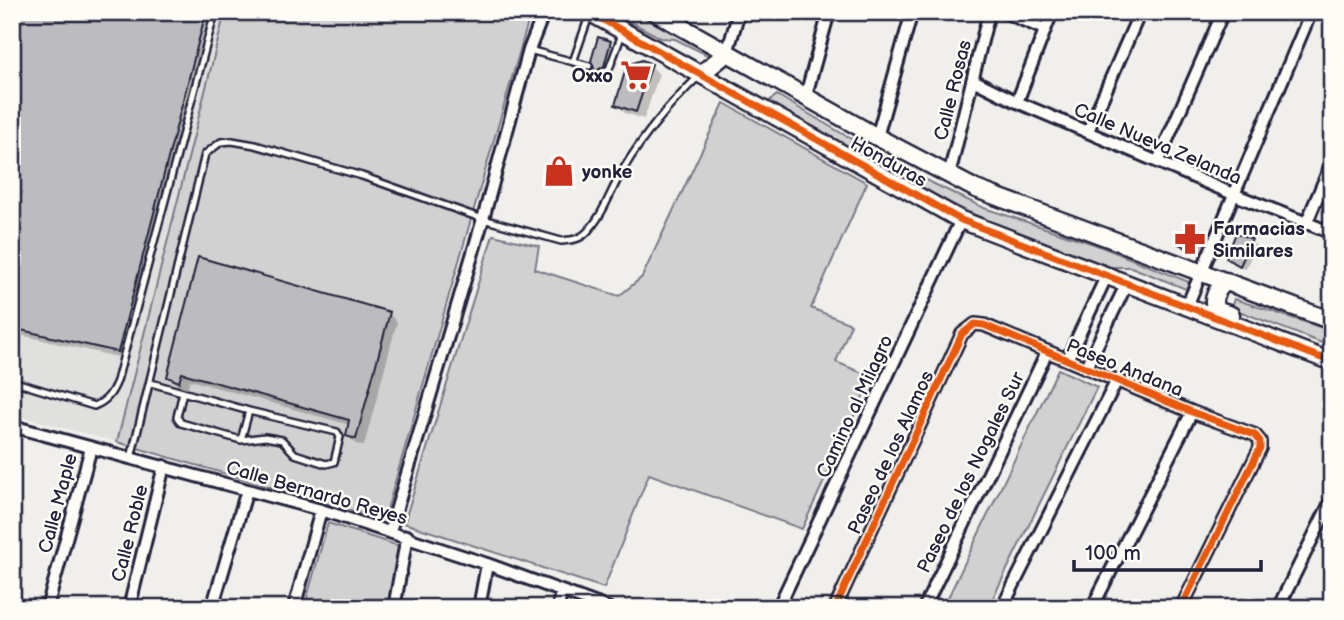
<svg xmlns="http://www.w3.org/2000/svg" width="1344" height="620" font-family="'Balsamiq Sans',sans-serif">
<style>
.built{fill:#e0e0df}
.green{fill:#d2d1d1;stroke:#7a7a86;stroke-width:2}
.shadow{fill:#0003}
.building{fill:#bcbcc0;stroke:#22223b;stroke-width:2}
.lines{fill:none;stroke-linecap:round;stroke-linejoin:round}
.lane-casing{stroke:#22223b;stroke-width:10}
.street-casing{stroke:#22223b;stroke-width:16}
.secondary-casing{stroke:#22223b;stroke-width:21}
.lane{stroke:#fdfcf7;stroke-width:5}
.street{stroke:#fdfcf7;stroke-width:10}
.secondary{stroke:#fdfcf7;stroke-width:16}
.cycleway-casing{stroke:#fdfcf7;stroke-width:11}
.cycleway{stroke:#e8590c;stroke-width:7}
.labels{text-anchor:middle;stroke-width:5;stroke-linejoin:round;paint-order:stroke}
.poi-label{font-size:19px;font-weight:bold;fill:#22223b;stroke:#fdfcf7;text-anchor:start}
.street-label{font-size:19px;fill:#22223b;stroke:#fdfcf7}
</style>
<rect width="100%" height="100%" fill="#f0efec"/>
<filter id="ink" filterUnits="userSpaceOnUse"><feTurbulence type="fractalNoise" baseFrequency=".0143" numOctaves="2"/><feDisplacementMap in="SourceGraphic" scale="14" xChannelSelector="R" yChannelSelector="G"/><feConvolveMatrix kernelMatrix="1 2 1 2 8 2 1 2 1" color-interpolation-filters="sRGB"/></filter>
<g filter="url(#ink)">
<!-- built -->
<path class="built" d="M12,12H225L117,442L12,414Z"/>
<!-- green -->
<path class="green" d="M225,12H531L384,520L117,442Z
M612,12H633L713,53L711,57L675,39L661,38Z
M777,95L897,166L984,208L1094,244L1189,282L1186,289L1131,267H1110L1004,228L907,184L768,102Z
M724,103L867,183L811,308L851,324L836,362L872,377L802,529L649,474L604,588L404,523L493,235L539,246L535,269L619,296L642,277Z
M1234,299L1332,331V347L1231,308Z
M1058,369L1097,387L988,608H943Z
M328,523L402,547L391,608H304Z"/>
<!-- shadow -->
<path class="shadow" d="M12,12H216L126,359L12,333Z
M610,43L612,45L605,68L598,73L601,81L590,78L588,76L596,69Z
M651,66L659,74L644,119L625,113L617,104Z
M1201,237L1207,242L1204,252L1199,255L1179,243Z
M1251,241L1256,246L1245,270L1228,257Z
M199,259L389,314L397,322L364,446L356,444L348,436L350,425L190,380L187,389L177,385L169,377Z"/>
<!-- building -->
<path class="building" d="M12,12H206L118,352L12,328Z
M598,37L611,41L604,66L597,71L600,77L599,80L586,76L588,71L594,68L591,61Z
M642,60L652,64L636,112L615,105L627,65Z
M1185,228L1202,235L1199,247L1193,251L1177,243Z
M1236,233L1252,239L1240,266L1226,258Z
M198,257L390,312L356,439L346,436L349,420L182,373L179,382L167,377Z"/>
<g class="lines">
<defs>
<path id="lane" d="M529,50L589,66
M573,62L589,16
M602,72L609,69L622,34
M12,381L94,406C107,401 112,393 117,381L215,12
M151,383L249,411L337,432L340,437L334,462L326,464L295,454L282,440L265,437L241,440L181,423L177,417L183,392
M241,440L249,411
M131,458L205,154L221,142L232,141L255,145L362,176L483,219L561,241C570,240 579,240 586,233C604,215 611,189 624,168C644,135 671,103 699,76"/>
<path id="street" d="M1004,12L1044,29
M727,53L739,12
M973,80L1017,102L1233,194L1332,233
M806,95L829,12
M1017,102L1052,12
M1088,131L1140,12
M877,137L912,12
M1158,161L1223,12
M949,175L989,12
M1306,224L1332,162
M1187,306L1311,12
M1067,360L1107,275
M1086,368L1127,283
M12,426L321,510L487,564L608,608
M390,531L483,219L529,50L544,12
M47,608L91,448
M129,608L164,466
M212,608L247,490
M294,608L321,510
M394,608L407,536
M479,608L487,564
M558,608L561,592
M778,608L961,220
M835,608L962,334L975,324L984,325L1192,412L1255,435L1260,441V448L1181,608
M924,608L1047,352
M1002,608L1117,380
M1092,608L1192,412
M1278,608L1332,499"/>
<path id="secondary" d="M589,12L961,220L1332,362
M655,12L877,137L976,189L1332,321
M701,74L727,53
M1226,281C1218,289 1210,298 1216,310L1231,315"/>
</defs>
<!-- lane casing -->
<use href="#lane" class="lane-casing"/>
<!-- street casing -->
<use href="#street" class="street-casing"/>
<!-- secondary casing -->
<use href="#secondary" class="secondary-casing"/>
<!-- lane -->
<use href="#lane" class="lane"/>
<!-- street -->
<use href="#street" class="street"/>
<!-- secondary -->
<use href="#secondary" class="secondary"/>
<defs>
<path id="cycleway" d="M589,12L961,220L1332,362
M835,608L962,334L975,324L984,325L1192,412L1255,435L1260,441V448L1181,608"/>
</defs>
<!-- cycleway casing -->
<use href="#cycleway" class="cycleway-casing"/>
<!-- cycleway -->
<use href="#cycleway" class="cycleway"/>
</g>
</g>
<!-- icons -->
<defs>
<symbol id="supermarket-bare" viewBox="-9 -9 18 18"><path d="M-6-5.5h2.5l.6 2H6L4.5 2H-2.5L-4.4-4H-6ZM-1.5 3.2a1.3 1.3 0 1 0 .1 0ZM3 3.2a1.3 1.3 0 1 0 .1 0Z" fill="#c8321e" stroke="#fdfcf7" stroke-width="2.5" paint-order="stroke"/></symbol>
<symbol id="shop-bare" viewBox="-9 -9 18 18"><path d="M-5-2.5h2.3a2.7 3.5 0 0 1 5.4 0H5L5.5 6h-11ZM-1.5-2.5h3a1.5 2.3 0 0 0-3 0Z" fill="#c8321e" stroke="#fdfcf7" stroke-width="2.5" paint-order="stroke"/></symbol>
<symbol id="pharmacy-bare" viewBox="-9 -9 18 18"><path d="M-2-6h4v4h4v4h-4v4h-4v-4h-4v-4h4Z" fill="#c8321e" stroke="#fdfcf7" stroke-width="2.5" paint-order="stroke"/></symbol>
</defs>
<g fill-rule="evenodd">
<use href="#supermarket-bare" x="614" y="53" width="44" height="44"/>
<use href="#shop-bare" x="537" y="149" width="44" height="44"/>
<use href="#pharmacy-bare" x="1168" y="217" width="44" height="44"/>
</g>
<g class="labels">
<!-- poi labels -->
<g class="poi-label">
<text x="613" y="82" text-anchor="end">Oxxo</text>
<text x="582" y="178">yonke</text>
<text x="1213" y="235">Farmacias<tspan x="1213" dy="22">Similares</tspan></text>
</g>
<!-- street labels -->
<g class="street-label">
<text transform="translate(952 90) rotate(-76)" y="7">Calle Rosas</text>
<text transform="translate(1158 143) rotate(23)" y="7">Calle Nueva Zelanda</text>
<text transform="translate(889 161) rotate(29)" y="7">Honduras</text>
<text transform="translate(1125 367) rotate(22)" y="7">Paseo Andana</text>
<text transform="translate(854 406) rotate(-65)" y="7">Camino al Milagro</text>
<text transform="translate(890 452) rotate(-65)" y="7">Paseo de los Alamos</text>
<text transform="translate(970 472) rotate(-64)" y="7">Paseo de los Nogales Sur</text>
<text transform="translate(317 492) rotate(16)" y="7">Calle Bernardo Reyes</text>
<text transform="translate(57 503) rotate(-75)" y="7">Calle Maple</text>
<text transform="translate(129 533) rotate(-76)" y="7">Calle Roble</text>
</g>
</g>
<!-- margin -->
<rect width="1344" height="620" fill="none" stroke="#fdfcf7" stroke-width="42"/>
<rect x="21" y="21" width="1302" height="578" fill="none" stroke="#22223b" stroke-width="2.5" filter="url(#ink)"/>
<!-- scale -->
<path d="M1074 560v10h187v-10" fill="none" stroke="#22223b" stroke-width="3.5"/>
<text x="1085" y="560" font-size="21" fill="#22223b" stroke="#fdfcf7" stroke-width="5" paint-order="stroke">100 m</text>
</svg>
